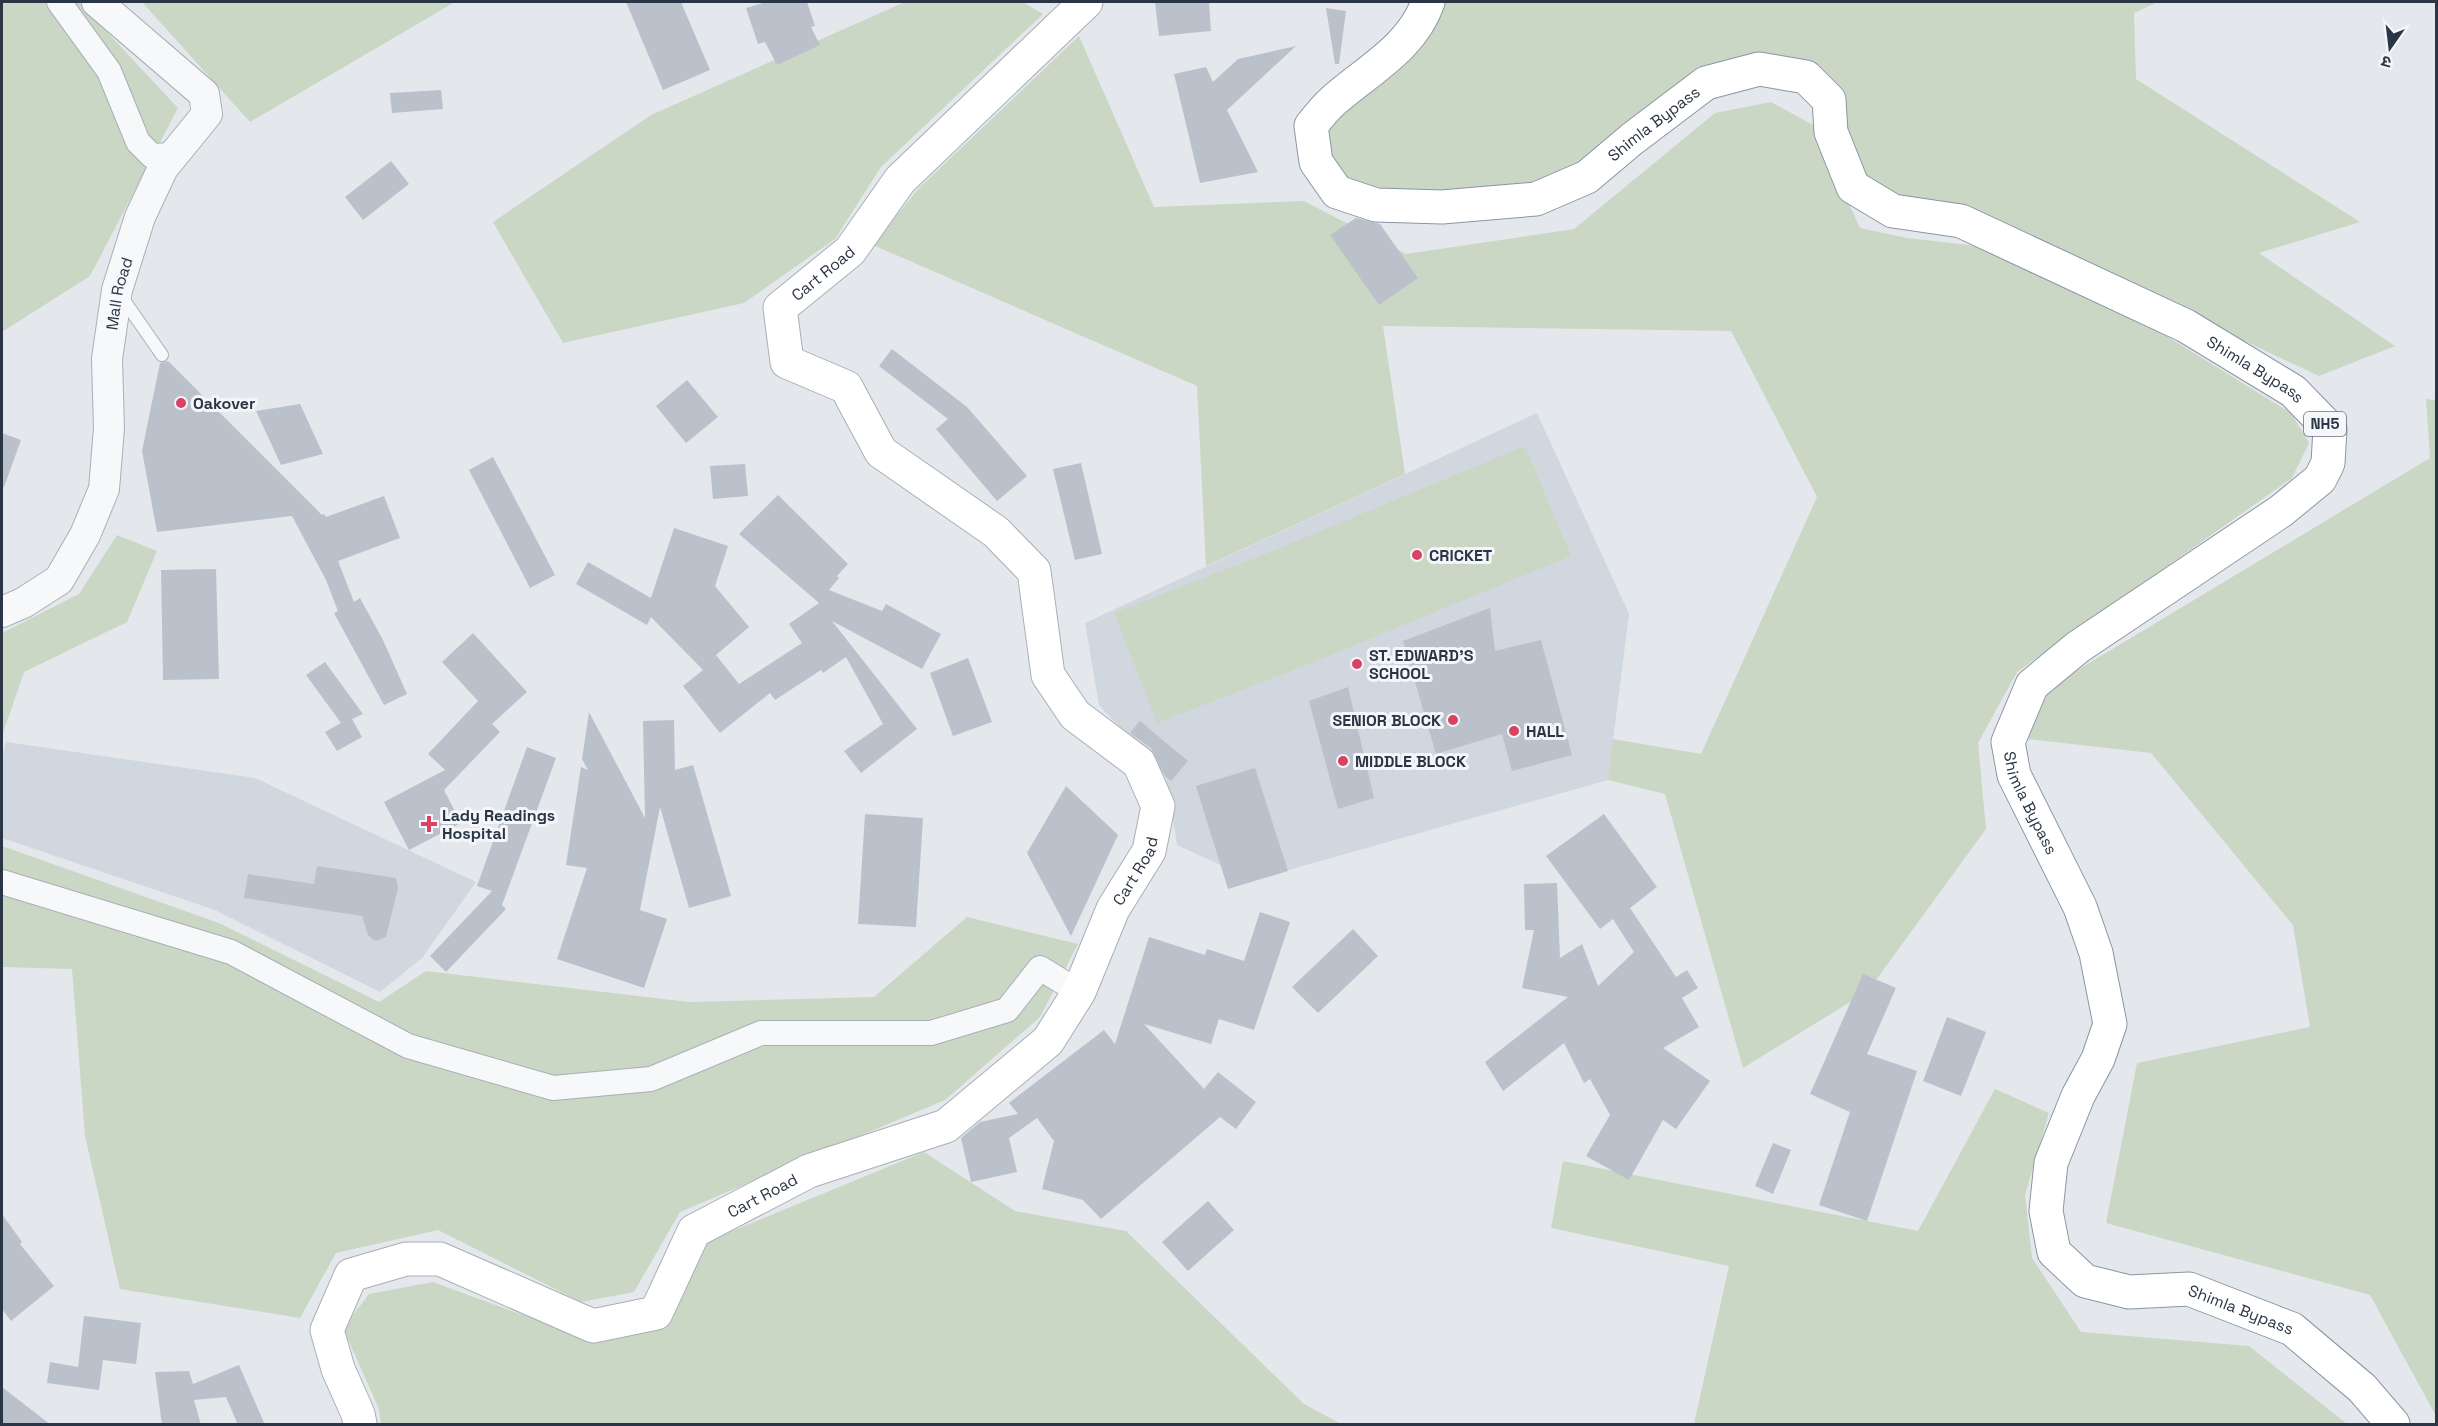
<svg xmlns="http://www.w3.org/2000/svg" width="2438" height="1426" font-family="'Space Grotesk','Noto Sans Devanagari',sans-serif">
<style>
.built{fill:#d1d7df}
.green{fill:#cad7c4}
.building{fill:#bac1cb}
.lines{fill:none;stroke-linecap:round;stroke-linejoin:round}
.service-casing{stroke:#a8afb7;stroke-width:14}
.minor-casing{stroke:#a8afb7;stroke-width:26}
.tertiary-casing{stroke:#a8afb7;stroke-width:32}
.secondary-casing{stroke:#a8afb7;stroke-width:35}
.trunk-casing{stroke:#8a96a4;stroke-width:35}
.service{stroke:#f7f8fa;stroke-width:12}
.minor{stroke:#f7f8fa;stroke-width:24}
.tertiary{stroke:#f7f8fa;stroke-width:30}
.secondary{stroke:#fff;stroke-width:33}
.trunk{stroke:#fff;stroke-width:33}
.poi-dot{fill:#d84263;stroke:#f4f6f9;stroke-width:2}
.labels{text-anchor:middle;stroke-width:6;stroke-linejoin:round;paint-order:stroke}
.shield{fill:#f4f6f9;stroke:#67707c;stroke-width:1.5}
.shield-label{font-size:15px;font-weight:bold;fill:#2a3646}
.street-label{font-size:16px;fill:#2a3646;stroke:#f4f6f9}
.poi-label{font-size:16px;font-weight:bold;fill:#2a3646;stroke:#f4f6f9;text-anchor:start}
</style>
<rect width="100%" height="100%" fill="#e4e8ec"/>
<!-- built -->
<path class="built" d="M1537,413L1629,614L1608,780L1253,880L1177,845L1166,778L1099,705L1085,623Z
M6,742L255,778L476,882L422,958L380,992L215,910L2,838V757Z"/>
<!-- green -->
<path class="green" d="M2,2H79L178,108L90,276L2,332Z
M142,2H455L250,122Z
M905,2H1023L1043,14L881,167L835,239L744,303L563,343L493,222L651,115Z
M1441,2H2158L2134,13L2136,79L2360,222L2259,253L2395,346L2319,376L2191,316L1898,201L1860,179L1834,92L1757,61L1581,170L1533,190L1376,198L1340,181L1321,126Z
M1079,36L1154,207L1304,201L1406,254L1574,229L1715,113L1771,102L1813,125L1860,228L1907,238L1978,246L2152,327L2291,413L2309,443L2292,478L2017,672L1978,743L1986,829L1868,991L1743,1068L1665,794L1608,780L1613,739L1701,754L1817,497L1731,331L1383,326L1405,474L1206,566L1197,386L873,245L918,189Z
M2426,399L2436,400V1416L2370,1295L2106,1223L2137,1063L2310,1027L2293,925L2151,753L2027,739L2051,686L2430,458Z
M1525,446L1571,556L1309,664L1157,723L1114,613L1265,554Z
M117,535L157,551L127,622L24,672L2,736V633L79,594Z
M2,846L219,923L379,1002L426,971L689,1002L874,997L967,917L1078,944L1040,1017L945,1100L680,1212L634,1292L581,1302L438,1230L336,1253L300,1318L120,1289L85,1136L72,969L2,967Z
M1995,1089L2049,1113L2025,1195L2032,1258L2081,1332L2249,1346L2347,1424H1694L1729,1266L1551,1228L1563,1161L1918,1231Z
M924,1152L1015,1211L1126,1231L1304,1404L1341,1424H381L379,1409L343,1328L369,1294L433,1282L589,1339L665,1327L708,1241Z"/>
<!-- building -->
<path class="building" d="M626,2H681L710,70L663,90Z
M767,2H807L815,26L811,27L820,45L777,65L765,42L758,44L746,8Z
M1155,2H1209L1211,31L1159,36Z
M1326,8L1346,11L1339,64H1335Z
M1296,46L1227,110L1258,172L1200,183L1174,74L1206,67L1213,82L1238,59Z
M441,90L443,109L392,113L390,93Z
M391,161L409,184L363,220L345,197Z
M1356,218L1380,224L1418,278L1379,305L1330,235Z
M892,349L967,407L1027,476L997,501L936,429L948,419L879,366Z
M168,361L322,515L324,514L326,517L384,496L400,538L338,561L354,602L360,598L383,640L407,694L384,705L334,613L338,611L326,580L292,516L157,532L142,451L160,363Z
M687,380L718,417L686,443L656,406Z
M300,404L323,454L281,465L256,411Z
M2,433L21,440L4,487H2Z
M493,457L555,575L530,588L469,470Z
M1081,463L1102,554L1075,560L1053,469Z
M745,464L748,496L713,499L710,466Z
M778,495L848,564L837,576L839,578L829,590L882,611L886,604L941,634L922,669L832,621L917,729L861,773L844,751L883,724L846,657L823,673L821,670L775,700L770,693L720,733L683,686L703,670L651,617L647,625L576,584L588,562L651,598L674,528L728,546L715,586L749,627L716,655L739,684L802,643L789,624L819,603L739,534Z
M216,569L219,679L163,680L161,570Z
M1490,608L1495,651L1541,640L1572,755L1512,771L1502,734L1436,754L1403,641Z
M473,633L527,692L492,724L500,732L444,790L461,823L409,850L384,802L445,770L428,754L478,701L442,662Z
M968,658L992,722L953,736L930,673Z
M325,662L363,714L352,719L362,737L337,751L325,732L341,723L306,675Z
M1348,687L1374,798L1338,809L1309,701Z
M589,712L645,818L643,721L674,720L675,770L693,765L731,896L689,908L660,807L640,910L667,919L644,988L557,959L587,868L566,865L581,767L588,770L582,759Z
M1140,721L1188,761L1171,781L1165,776L1151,748L1130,733Z
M527,747L556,758L502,905L506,909L446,972L430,956L492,891L477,886Z
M1255,768L1288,871L1228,889L1196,786Z
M1066,786L1118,835L1071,936L1027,853Z
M865,814L923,818L916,927L858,924Z
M1604,814L1657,887L1630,908L1676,977L1687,970L1698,988L1682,998L1699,1027L1663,1048L1710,1081L1676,1129L1663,1120L1629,1180L1586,1156L1610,1115L1590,1079L1584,1083L1564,1043L1503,1091L1485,1062L1568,997L1522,988L1534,930H1525L1524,884L1557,883L1560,958L1582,944L1598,986L1634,952L1613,919L1600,929L1546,856Z
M317,866L396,878L398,888L386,937L376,941L372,939L368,935L362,916L244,898L248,874L314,884Z
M1260,912L1290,922L1254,1030L1219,1019L1211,1044L1144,1024L1204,1089L1218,1072L1256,1102L1236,1129L1220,1117L1101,1219L1083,1200L1042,1189L1054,1141L1037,1118L1009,1138L1017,1172L971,1182L961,1138L980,1122L1018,1114L1009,1103L1104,1030L1115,1044L1149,937L1205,955L1207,949L1244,961Z
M1353,929L1378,956L1318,1013L1292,987Z
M1863,974L1896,988L1867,1054L1917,1071L1867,1221L1819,1205L1850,1112L1810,1094Z
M1947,1017L1986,1032L1961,1096L1923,1081Z
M1773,1143L1791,1150L1773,1194L1755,1186Z
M1208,1201L1234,1230L1188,1271L1162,1242Z
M2,1214L22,1242L20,1244L54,1286L11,1321L2,1309Z
M84,1316L141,1323L136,1364L103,1360L99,1390L47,1383L50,1362L78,1367Z
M239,1365L265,1425H238L226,1397L194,1400L201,1425H162L155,1372L189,1371L193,1384Z
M2,1387L51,1425H2Z"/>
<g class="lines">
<defs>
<path id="service" d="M121,296L162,355"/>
<path id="minor" d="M59,2L109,71L138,142L152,156L173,155
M2,882L231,952L408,1046L553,1088L651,1079L761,1033H931L1007,1010L1040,968L1079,992"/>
<g id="tertiary">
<path id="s1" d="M2,612L23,603L59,580L85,535L104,489L109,428L107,359L117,290L140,217L163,168L207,114L204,94L97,2"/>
</g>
<g id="secondary">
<path id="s2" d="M360,1424L358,1414L338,1369L327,1330L351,1275L406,1259H440L593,1326L656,1313L694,1231L809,1171L946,1126L1048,1041L1079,992L1113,909L1149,851L1158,806L1139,763L1075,715L1048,675L1034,571L996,532L881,452L846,387L787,362L780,308L850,251L900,180L1086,2"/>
</g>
<g id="trunk">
<path id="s3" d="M1428,2C1412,48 1368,70 1333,101C1325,108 1318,117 1311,126L1316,162L1337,192L1376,205L1442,207L1536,199L1587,177L1632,139L1706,83L1759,69L1806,77L1829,100L1831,132L1853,187L1893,211L1961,221L2186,326L2293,391L2330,429L2328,463L2320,479L2281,511L2078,647L2032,685L2008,742L2014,775L2080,907L2096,953L2110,1024L2098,1059L2078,1096L2051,1163L2046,1211L2054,1252L2085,1281L2129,1292L2189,1289L2292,1329L2362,1388L2393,1424"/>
</g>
</defs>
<!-- service casing -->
<use href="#service" class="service-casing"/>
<!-- minor casing -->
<use href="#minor" class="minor-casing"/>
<!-- tertiary casing -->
<use href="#tertiary" class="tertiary-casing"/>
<!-- secondary casing -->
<use href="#secondary" class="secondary-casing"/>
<!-- trunk casing -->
<use href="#trunk" class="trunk-casing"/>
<!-- service -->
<use href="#service" class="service"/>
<!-- minor -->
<use href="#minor" class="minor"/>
<!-- tertiary -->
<use href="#tertiary" class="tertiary"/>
<!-- secondary -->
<use href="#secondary" class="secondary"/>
<!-- trunk -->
<use href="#trunk" class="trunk"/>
</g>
<!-- markers -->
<g class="poi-dot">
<circle cx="181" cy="403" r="6"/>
<circle cx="1417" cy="555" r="6"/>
<circle cx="1357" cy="664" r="6"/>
<circle cx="1453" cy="720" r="6"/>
<circle cx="1514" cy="731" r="6"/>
<circle cx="1343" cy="761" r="6"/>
<path d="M426 815h6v6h6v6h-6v6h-6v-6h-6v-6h6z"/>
</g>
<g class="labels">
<!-- shield labels -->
<rect class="shield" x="2304" y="412" width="42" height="24" rx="4.5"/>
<g class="shield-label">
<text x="2325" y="429">NH5</text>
</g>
<!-- street labels -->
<g class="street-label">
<text dy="6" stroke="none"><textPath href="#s3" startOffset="588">Shimla Bypass</textPath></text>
<text dy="6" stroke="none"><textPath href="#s2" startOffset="1964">Cart Road</textPath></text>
<text dy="6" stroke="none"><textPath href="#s1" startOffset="364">Mall Road</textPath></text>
<text dy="6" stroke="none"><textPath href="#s3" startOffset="1326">Shimla Bypass</textPath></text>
<text dy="6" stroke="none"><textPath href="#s3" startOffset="1956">Shimla Bypass</textPath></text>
<text dy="6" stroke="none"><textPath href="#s2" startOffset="1172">Cart Road</textPath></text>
<text dy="6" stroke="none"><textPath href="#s2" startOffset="650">Cart Road</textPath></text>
<text dy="6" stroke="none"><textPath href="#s3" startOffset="2638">Shimla Bypass</textPath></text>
</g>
<!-- poi labels -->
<g class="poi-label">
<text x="193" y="409">Oakover</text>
<text x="1429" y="561">CRICKET</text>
<text x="1369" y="661">ST. EDWARD'S<tspan x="1369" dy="18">SCHOOL</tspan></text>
<text x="1441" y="726" text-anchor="end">SENIOR BLOCK</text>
<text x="1526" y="737">HALL</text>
<text x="1355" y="767">MIDDLE BLOCK</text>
<text x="442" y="821">Lady Readings<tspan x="442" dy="18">Hospital</tspan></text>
</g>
</g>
<!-- border -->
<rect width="2438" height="1426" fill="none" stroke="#2a3646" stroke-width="6"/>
<!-- north arrow -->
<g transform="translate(2390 48) rotate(194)" stroke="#f4f6f9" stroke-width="4.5" paint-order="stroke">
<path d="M0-4.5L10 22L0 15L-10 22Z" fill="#2a3646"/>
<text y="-9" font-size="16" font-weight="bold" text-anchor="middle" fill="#2a3646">उ</text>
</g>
</svg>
